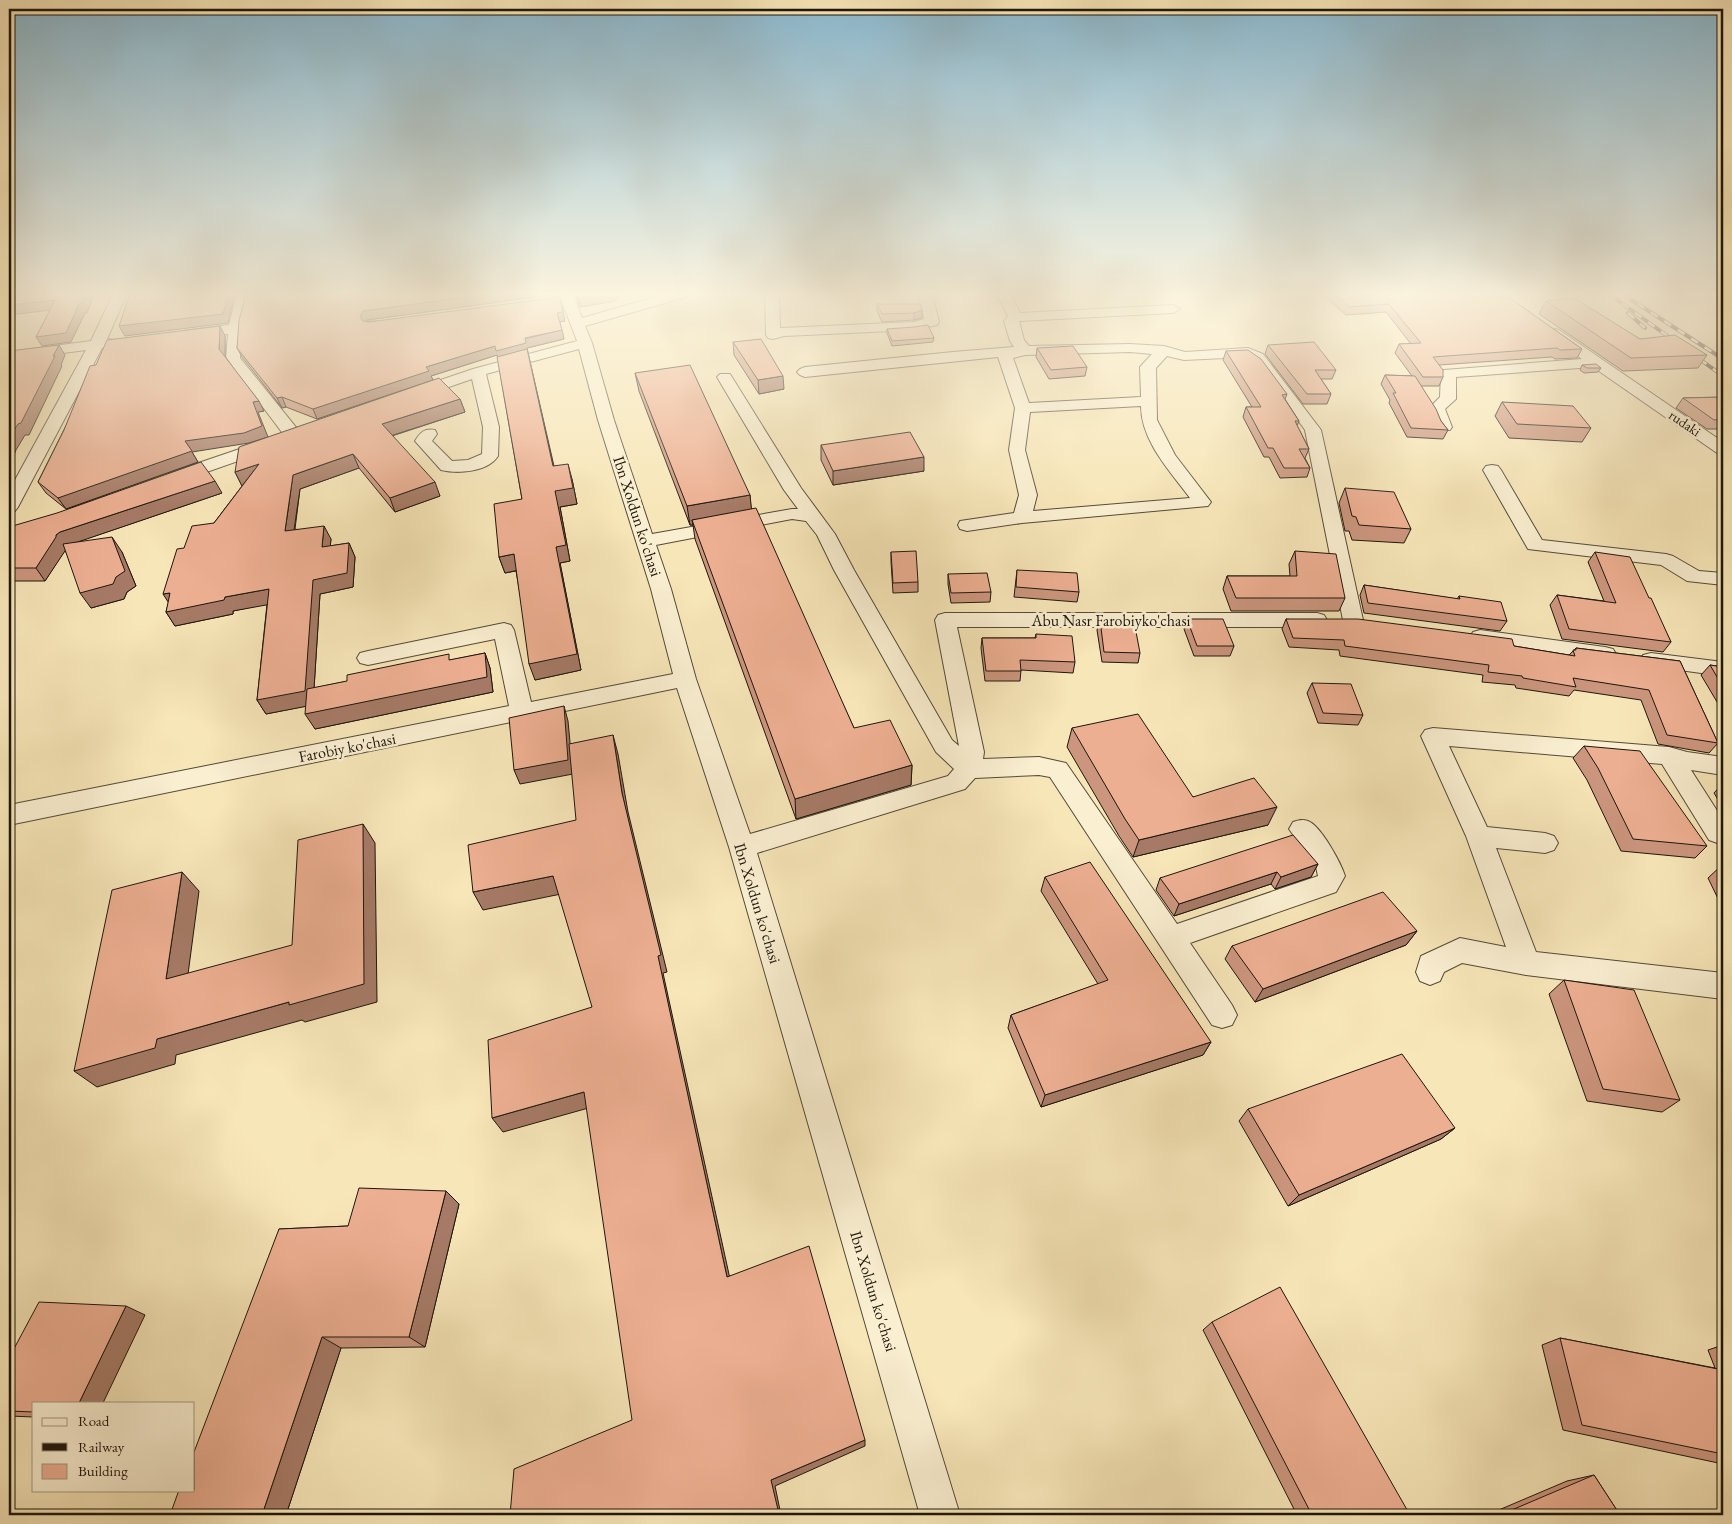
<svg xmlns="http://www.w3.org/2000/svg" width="1732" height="1524" font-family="'EB Garamond',serif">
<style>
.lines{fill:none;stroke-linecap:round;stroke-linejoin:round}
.minor-casing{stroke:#544a38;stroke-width:2}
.minor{fill:#faefd1;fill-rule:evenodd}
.rail-casing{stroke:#1d160d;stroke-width:4}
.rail{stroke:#faefd1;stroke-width:2.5;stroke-dasharray:8;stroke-linecap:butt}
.wall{fill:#cc967e;stroke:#1d160d}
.shaded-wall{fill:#a67a66;stroke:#1d160d}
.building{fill:#edaf92;stroke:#1d160d}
.labels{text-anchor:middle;stroke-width:5;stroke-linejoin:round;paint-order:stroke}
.far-street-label{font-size:14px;fill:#1d160d;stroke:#faefd1}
.street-label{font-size:16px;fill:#1d160d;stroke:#faefd1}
</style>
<rect width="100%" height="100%" fill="#f7e6b8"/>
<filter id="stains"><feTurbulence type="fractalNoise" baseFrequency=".004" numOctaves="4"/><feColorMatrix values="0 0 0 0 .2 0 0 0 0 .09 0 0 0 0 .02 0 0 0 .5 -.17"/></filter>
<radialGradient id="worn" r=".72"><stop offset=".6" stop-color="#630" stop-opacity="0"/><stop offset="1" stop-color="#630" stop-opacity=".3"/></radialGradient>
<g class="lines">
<defs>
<path id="minor" d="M113,294H127L107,339L114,340L116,343L114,346L102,348L18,507L15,511L9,512V491L86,350L9,360V352L91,341Z
M237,294H251L242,329L240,358L299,431L301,435L299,439H287L226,358L228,334L190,338L185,337L183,334L185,331L190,330L229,325Z
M559,294H573L582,318L666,294H688L686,297L585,326L592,343L614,420L652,534L792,509H798L784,490L717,377L720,374H730L801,488L835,534L854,570L952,740L959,746L935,620L938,615L945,613H1317L1324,615L1327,620L1324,625L1317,627H957L984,752L983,759L1039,757L1066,763L1177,924L1318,876L1316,867L1289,829L1293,822C1299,820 1302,819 1308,821C1321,826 1341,863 1345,876L1336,892L1190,943L1232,1005L1237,1015L1232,1025L1222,1028L1212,1025L1050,777L1039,775L975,778L965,789L757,853L960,1515H920L729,847L677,688L9,825V805L509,706L495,639L368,665L360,663L357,658L360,653L368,651L504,623L511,625L514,630L531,702L673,674L651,589L598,420L579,349L486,374L499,427L498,456C488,472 458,474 441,470L415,441C420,433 424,428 435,430L437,434L432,441L452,461L468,460L482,454L483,427L472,379L414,399L408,397L406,394L408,391L473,369L577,341ZM792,519L806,521L817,535L834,570L936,752L954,769L948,776L750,834L696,679L671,589L656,545Z
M765,294H779L780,328L914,322L924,319L918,294H932L939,322L937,325L914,330L784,336L773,339L768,338L766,335Z
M997,294H1011L1020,313L1173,305L1180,309L1173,313L1019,321L1024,340L1029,346L1130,344L1164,346L1185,352L1248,348L1263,354L1321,430L1363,620L1360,625L1353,627L1346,625L1343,620L1305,430L1260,367L1246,357L1184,360L1167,356L1156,368L1157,420L1175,455L1211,502L1208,506L1022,523L967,531L960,529L958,525L960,521L1014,513L1019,495L1009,450L1015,408L998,357L805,377L800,375L797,372L800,369L805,367L953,352L1014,347L1010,341L1004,321L1008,316ZM1130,352L1152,354L1140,367L1141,397L1029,403L1013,358L1025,355ZM1141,406C1141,441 1170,471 1190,498L1033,511L1037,495L1025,450L1030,412Z
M1554,329L1559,330L1723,442V454L1717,453L1593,367L1456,377V399L1445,409L1452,427L1450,430H1438L1429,408L1440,397L1441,373L1444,370L1582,359L1549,336L1547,333L1549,330Z
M269,439L275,440L277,444L275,448L181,481L175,482L169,481L166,477L169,473Z
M1492,465L1498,466L1501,470L1542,540L1666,554L1673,556L1699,571L1723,573V585L1687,581L1661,565L1528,549L1483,470L1486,466Z
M1480,630L1605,647L1613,649L1616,654L1613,659L1605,661L1473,642L1470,637L1473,632Z
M1651,653L1723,662V676L1643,665L1640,660L1643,655Z
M1433,728L1669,747L1687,752L1723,757V775L1691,770L1723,820V845L1709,840L1662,764L1449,746L1487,827L1545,833L1554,836L1558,843L1554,850L1545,853L1496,848L1536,952L1723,973V999L1526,975L1462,963L1444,972L1440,981L1430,985L1420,981L1416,972L1421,956L1460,938L1506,947L1466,836L1421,736L1425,730Z"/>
</defs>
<!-- minor casing -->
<use href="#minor" class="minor-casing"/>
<!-- minor -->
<use href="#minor" class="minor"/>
<defs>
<path id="rail" d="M1609,294L1723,376
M1624,295L1723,359
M1628,313L1645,328"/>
</defs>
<!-- rail casing -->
<use href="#rail" class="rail-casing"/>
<!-- rail -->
<use href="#rail" class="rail"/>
</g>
<!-- wall -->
<path class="wall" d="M246,294H558L367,320L366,321H565L560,322L564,339L527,348L554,466L572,479L577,504L560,507L570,561L560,563L581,670L535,680L516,571L505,573L499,557L522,499L497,355L431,376L433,380L460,399L465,412L392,436L440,496L395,512L359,468L300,489L295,529L331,539L330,546L349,543L355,557L353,587L320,594L314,688L485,653L490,668L493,692L315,729L306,706L266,714L257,700L267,604L233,611V614L175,626L166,612L184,548L214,523L242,486L235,472L403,390L317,419L286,407L282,408L242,357L237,348Z
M575,294H617L618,298L614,299L615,301L580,307Z
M1322,294H1365L1366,295L1372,296L1373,295L1372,294H1504L1582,349L1577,358L1555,359L1552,357L1439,365L1443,377L1439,386H1421L1441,421L1448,430L1443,439L1407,437L1389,403L1390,400L1381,384L1385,375L1412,376L1395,353L1399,344H1411L1386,312L1346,315Z
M1546,301L1640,339L1707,355L1698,368L1623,371L1539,314Z
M877,304L922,310V318L914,320L882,322L877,311Z
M887,329L934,338L933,342L892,346L887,333Z
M225,336V356L264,411L258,412L192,452L198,462L66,509L46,493L38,482L96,365Z
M733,342L784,389L759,394L734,355Z
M1268,345L1336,370L1332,379H1321L1331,394L1327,404H1303L1265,354Z
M1037,348L1087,367L1085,376L1049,379L1036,357Z
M1226,351L1287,394L1285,399L1299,421L1297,426L1309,449L1305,458L1310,468L1307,477L1280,478L1269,457H1264L1243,417L1246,407H1252L1223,360Z
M1582,365L1601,368L1598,372L1584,373L1580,370Z
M635,373L750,495L751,509L854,728L912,765L911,785L796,819L695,539L693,525H690L639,391Z
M1723,397V429H1707L1676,408L1683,398Z
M1502,402L1591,428L1582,442L1509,438L1495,416Z
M821,445L924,471L833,485L821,460Z
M1345,488L1411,529L1404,543L1352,540L1349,531H1345L1339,503Z
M222,493L77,542L122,552L136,586L127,592L124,599L91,608L65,550L45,581H9V550Z
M1295,551L1345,598L1339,611H1231L1223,589L1227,576H1290L1289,564Z
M891,552L918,582V592L893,593L891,562Z
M1595,552L1649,598L1671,642L1663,652L1562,639L1550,605L1557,595L1604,601L1588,562Z
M1017,570L1079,592L1077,602L1014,597Z
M948,574L991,592L990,602L951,603L948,584Z
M1364,585L1457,599L1459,596L1507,621L1500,631L1364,613L1360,595Z
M1187,619L1234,646L1230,656H1194L1184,629Z
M1286,619L1514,646L1569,655L1576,648L1680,661L1718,743L1709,753L1658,744L1641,700L1574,690L1569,696L1516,688L1515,685L1482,682L1483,675L1340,656L1339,650L1289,647L1282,629Z
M1100,620L1140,653L1138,663L1102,662L1097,630Z
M1036,634L1075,662L1073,673L1021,670L1020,681H985L981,648L982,638H1035Z
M1710,665L1723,667V712L1701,675Z
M1312,683L1363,715L1358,725L1318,723L1307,693Z
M1072,728L1193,797L1268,825L1133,857L1119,836L1067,747Z
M1584,746L1707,846L1695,858L1621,851L1587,780L1573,758Z
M1723,783V808L1714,793Z
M1318,864L1311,877L1275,889L1271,884L1174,916L1156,890L1160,878Z
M1723,864V909L1708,878Z
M1045,877L1211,1042L1203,1055L1041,1107L1008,1028L1011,1015L1098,984L1041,891Z
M1417,931L1406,945L1255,1002L1225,959L1232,946Z
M1564,980L1680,1100L1662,1112L1587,1101L1549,994Z
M1248,1109L1455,1128L1441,1139L1288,1206L1239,1121Z
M446,1191L459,1204L425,1347L341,1348L286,1515L279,1229L348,1226Z
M145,1315L34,1403V1417L9,1416V1358Z
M1212,1322L1410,1515H1297L1203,1330Z
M1560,1338L1715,1368L1708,1350L1723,1345V1464L1563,1430L1542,1345Z
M1594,1475L1620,1515H1487L1567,1481Z"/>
<!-- shaded-wall -->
<path class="shaded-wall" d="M85,294H94L87,313H85L71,342L42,346L36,337L79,304Z
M229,294H235L228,323L125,336L119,326Z
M490,294H558L367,320L363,326L360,317L363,311Z
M600,294H617L618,298L614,299L615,301L580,307L578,298Z
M560,297L565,321L559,322L557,313Z
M55,300L60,309L9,315V305Z
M922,310V318L914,320V313Z
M220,326L225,336V359L219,349Z
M562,330L564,339L527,348L557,482L499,360L497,355L431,376L433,380L317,419L313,409L426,367L495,346Z
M59,345L65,355L61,365L62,366L29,435H25L16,450L9,467V438Z
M783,376L784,389L759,394L758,380Z
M282,397L286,407L282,408L277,398Z
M460,399L465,412L387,437L382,424Z
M259,401L264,411L258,412L268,437L249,443L192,452L198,462L66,509L58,498L253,402Z
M353,454L359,468L300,489L292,544L285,531L293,475Z
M924,457V471L833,485V471Z
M259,464L242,486L235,472Z
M568,464L572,479L577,504L560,507L570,561L560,563L581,670L535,680L529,664L556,547L555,491Z
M215,481L222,493L69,545L45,581L36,568L56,535L60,532Z
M435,482L440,496L395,512L390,498Z
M750,495L752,514L692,520L693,525H690L687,506Z
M324,526L331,539L329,561L322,547Z
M112,537L122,552L136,586L127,592L124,599L91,608L80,593Z
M349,543L355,557L353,587L320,594L313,705L266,714L257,700L313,580Z
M514,554L519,570L505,573L499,557Z
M269,589L277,603L233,611V614L175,626L166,612L225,597Z
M170,593L172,608L163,594Z
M485,653L490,668L493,692L315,729L305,714Z
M564,706L568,721L573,774L520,784L514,770Z
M9,714L12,717L9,727Z
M613,735L618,754L628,812L667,972L663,973L732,1288L727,1277L622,793Z
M912,765L911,785L796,819L795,799Z
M1277,807L1268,825L1133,857L1139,840Z
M363,824L375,843L377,1002L305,1022L302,1020L176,1055L175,1064L97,1087L74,1071L157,1039L289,1002Z
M1318,864L1311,877L1275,889L1281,877Z
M182,872L199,891L185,997L166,979Z
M1277,872L1271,884L1174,916L1179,904Z
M553,876L561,894L483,910L473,892Z
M1417,931L1406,945L1255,1002L1263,989Z
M1211,1042L1203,1055L1041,1107L1045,1095Z
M584,1092L592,1107L503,1132L492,1118Z
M1455,1128L1441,1139L1288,1206L1299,1195Z
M446,1191L459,1204L425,1347L409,1337Z
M126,1306L145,1315L103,1403H79Z
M322,1337L341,1348L286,1515H262Z
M865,1440V1446L775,1486L781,1515H776L771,1480Z"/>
<!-- building -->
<path class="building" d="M13,294H85L82,303L79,304L66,333L36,337L55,300L9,305V298Z
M130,294H229L223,314L119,326Z
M246,294H490L363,311L360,317L363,321L369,322L560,297L563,312L557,313L562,330L525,338L526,343L496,351L495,346L426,367L429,371L313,409L282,397L277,398L237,348L239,320Z
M576,294H600L578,298Z
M1335,294H1365L1366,295L1372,296L1375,294H1504L1582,349L1560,350L1557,348L1433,357L1443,370V377H1423L1399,344L1421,343L1389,304L1349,307Z
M1574,298L1640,339L1675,335L1707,355L1631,358L1546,301Z
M877,304H920L922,310L914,313L882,314Z
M928,325L934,338L892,341L887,329L914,327Z
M220,326L219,349L259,401L253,402L262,426L244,433L185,441L192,451L58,498L38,482L64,430L90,366L96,365L107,340Z
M761,339L783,376L758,380L733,342Z
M1314,342L1336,370H1315L1331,394H1307L1268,345Z
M59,345L53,356H55L21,423L18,424L9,438V351Z
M1073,346L1087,367L1051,370L1037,348Z
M527,349L553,466L568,464L573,488L555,491L566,545L556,547L577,654L529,664L514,554L499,557L494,504L522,499L497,357Z
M1248,350L1261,359L1287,394L1282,395L1299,421H1295L1309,449H1299L1310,468H1284L1273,448H1268L1246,407H1261L1226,351Z
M1596,364L1601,368H1587L1582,365Z
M690,365L750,495L687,506L635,373Z
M1385,375L1415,376L1436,409L1441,421L1448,430L1411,428L1393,393H1396Z
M439,378L460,399L382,424L435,482L390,498L353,454L293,475L285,531L324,526L322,547L349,543L347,573L313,580L305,691L257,700L269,589L225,597L224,600L166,612L170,593L163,594L177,549L184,548L192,526L214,523L259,464L235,472L239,447Z
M1723,397V419L1714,420L1683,398Z
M1502,402L1573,406L1591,428L1517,424Z
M910,432L924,457L833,471L821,445Z
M201,462L215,481L60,532L56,535V537L36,568H9V550H10L9,541V527L57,513Z
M1345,488L1394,492L1411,529L1359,525L1356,517L1352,516Z
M756,508L854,728L890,720L912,765L795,799L692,520Z
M112,537L125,571L116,577L113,584L80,593L63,544Z
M916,551L918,582L893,583L891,552Z
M1295,551L1336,554L1345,598H1236L1227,576H1297Z
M1595,552L1630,557L1649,598H1651L1671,642L1569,629L1557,595L1616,603Z
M1017,570L1077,573L1079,592L1016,587Z
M987,573L991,592L951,593L948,574Z
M1364,585L1460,599L1459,596L1501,602L1507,621L1368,603Z
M1187,619H1223L1234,646H1197Z
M1286,619H1358L1512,639L1514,646L1575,656L1573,650H1576V648L1680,661L1718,743L1667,735L1649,690L1573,678L1576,687L1523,678L1522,676L1488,672L1489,665L1345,646L1344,640L1293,638Z
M1100,620L1134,621L1140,653L1104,652Z
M1036,634L1072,636L1075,662L1020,660L1021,671H986L982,638H1036Z
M485,653L487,677L305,714L307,689L347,681V675L449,654V660Z
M1710,665L1723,667V687Z
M1312,683L1351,684L1363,715L1323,713Z
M564,706L568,760L514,770L509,718Z
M1138,714L1193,797L1254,778L1277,807L1139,840L1125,819L1072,728Z
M613,735L622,793L661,955L658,956L727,1277L809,1246L865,1440L771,1480L779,1514L776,1515H510L514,1469L632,1420L584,1092L492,1118L488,1040L592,1007L553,876L473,892L468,845L576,820L569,744Z
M1584,746L1640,751L1707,846L1633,839L1598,768Z
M363,824L364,984L289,1005V1002L157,1039L155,1048L74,1071L112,890L182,872L166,979L292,945L298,840Z
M1293,835L1318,864L1281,877L1277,872L1179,904L1160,878Z
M1090,862L1211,1042L1045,1095L1011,1015L1108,980L1045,877Z
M1383,892L1417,931L1263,989L1232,946Z
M1564,980L1634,990L1680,1100L1603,1089Z
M1402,1054L1455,1128L1299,1195L1248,1109Z
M359,1188L446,1191L409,1337H322L262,1515H170L179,1490H194V1452L279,1229L348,1226Z
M1280,1287L1410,1515H1312L1212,1322Z
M39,1302L126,1306L79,1403H34V1412L9,1411V1358Z
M1560,1338L1723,1370V1454L1582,1425Z
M1594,1475L1620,1515H1500Z"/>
<!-- sky -->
<linearGradient id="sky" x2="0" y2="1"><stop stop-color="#8ab9d0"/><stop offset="0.58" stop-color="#fbf4df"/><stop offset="1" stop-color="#fbf4df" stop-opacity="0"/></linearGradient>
<rect width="1732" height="507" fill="url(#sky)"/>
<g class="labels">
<!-- far-street labels -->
<g class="far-street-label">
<text transform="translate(1685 423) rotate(34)" y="5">rudaki</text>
</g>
<!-- street labels -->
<g class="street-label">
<text transform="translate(638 516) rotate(72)" y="6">Ibn Xoldun ko'chasi</text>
<text x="1111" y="626">Abu Nasr Farobiyko'chasi</text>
<text transform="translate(347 747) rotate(-11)" y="6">Farobiy ko'chasi</text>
<text transform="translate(758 903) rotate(73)" y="6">Ibn Xoldun ko'chasi</text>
<text transform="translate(874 1291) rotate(73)" y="6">Ibn Xoldun ko'chasi</text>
</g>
</g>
<!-- margin -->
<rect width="1732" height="1524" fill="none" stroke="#f7e6b8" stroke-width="30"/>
<rect x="10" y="10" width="1712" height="1504" fill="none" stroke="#1d160d" stroke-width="2.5"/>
<rect x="15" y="15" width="1702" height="1494" fill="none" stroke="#1d160d"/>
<!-- legend -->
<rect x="32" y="1402" width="162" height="90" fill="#faefd1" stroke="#a29883"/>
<rect x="42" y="1418" width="25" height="8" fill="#faefd1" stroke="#a29883"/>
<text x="78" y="1426" font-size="15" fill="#1d160d">Road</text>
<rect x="42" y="1443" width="25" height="8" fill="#1d160d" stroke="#a29883"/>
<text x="78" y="1452" font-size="15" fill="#1d160d">Railway</text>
<rect x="42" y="1464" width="25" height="15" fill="#edaf92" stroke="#a29883"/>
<text x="78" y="1476" font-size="15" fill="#1d160d">Building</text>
<rect width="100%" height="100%" filter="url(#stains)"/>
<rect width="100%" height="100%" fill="url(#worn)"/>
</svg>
